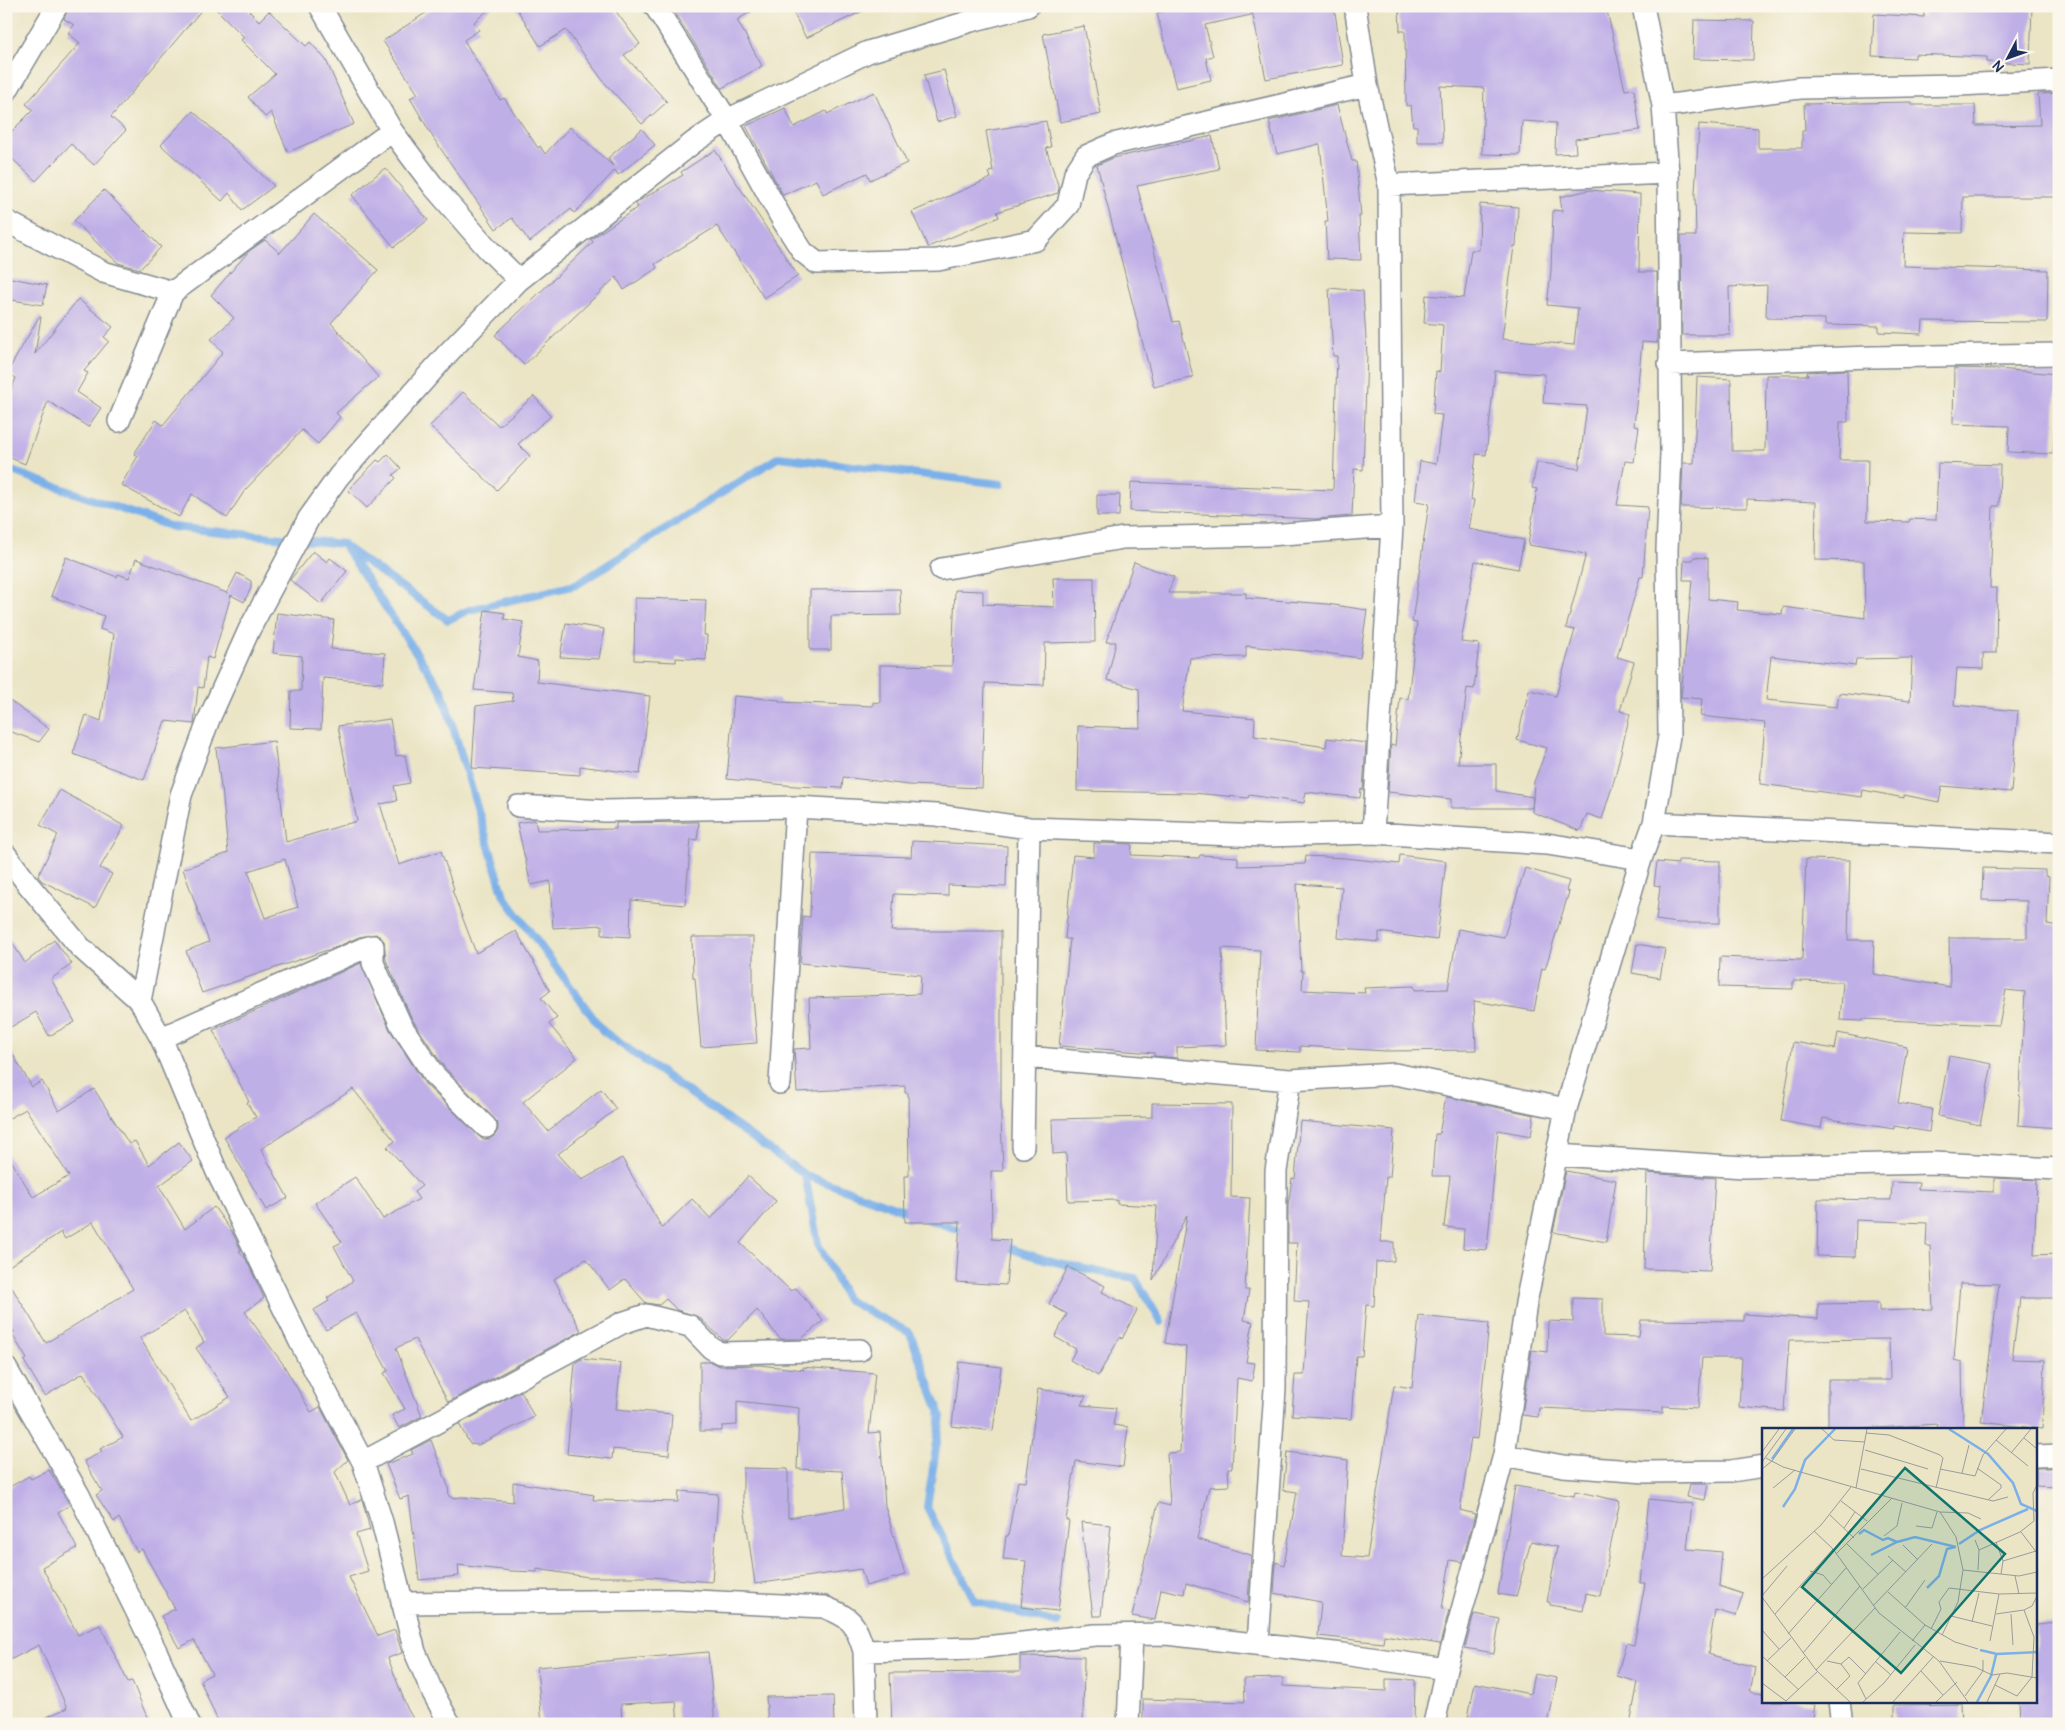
<svg xmlns="http://www.w3.org/2000/svg" width="2065" height="1730" font-family="Pangolin,sans-serif">
<style>
.lines{fill:none;stroke-linecap:round;stroke-linejoin:round}
.stream{stroke:#7cb0e9;stroke-width:8}
.building{fill:#bfafe7;fill-rule:evenodd}
.minor-casing{stroke:#838a92;stroke-width:24}
.minor{stroke:#fff;stroke-width:21}
.inset-river{fill:none;stroke:#7cb0e9;stroke-width:2.5}
.inset-road{fill:none;stroke:#989c9c;stroke-width:1}
.view{fill:#0f766e;fill-opacity:0.15;stroke:#0f766e;stroke-width:2.5}
.inset-edge{fill:none;stroke:#1b2f5e;stroke-width:2.5}
</style>
<rect width="100%" height="100%" fill="#fbf7ec"/>
<filter id="ink" filterUnits="userSpaceOnUse"><feTurbulence type="fractalNoise" baseFrequency=".02" numOctaves="2"/><feDisplacementMap in="SourceGraphic" scale="10" xChannelSelector="R" yChannelSelector="G"/><feConvolveMatrix kernelMatrix="1 2 1 2 8 2 1 2 1" color-interpolation-filters="sRGB"/></filter>
<filter id="wash" filterUnits="userSpaceOnUse"><feTurbulence type="fractalNoise" baseFrequency=".0096" numOctaves="4" result="noise"/><feDisplacementMap in="SourceGraphic" scale="20" xChannelSelector="R" yChannelSelector="G"/><feGaussianBlur stdDeviation="1.12" result="paint"/><feColorMatrix in="noise" values="0 0 0 0 0 0 0 0 0 0 0 0 0 0 0 0 0 1.4 0 .05"/><feComposite in="paint" operator="in"/></filter>
<g filter="url(#wash)">
<rect width="100%" height="100%" fill="#ebe5c6"/>
<g class="lines">
<!-- stream -->
<path class="stream" d="M6,469L172,527L343,544L442,691L504,896L603,1031L805,1175L914,1214
M347,548L448,620L469,610L576,585L779,457L1001,484
M805,1175L818,1244L847,1300L910,1333L941,1416L927,1507L975,1601L1057,1623
M927,1219L968,1233
M1000,1245C1044,1261 1089,1271 1135,1278L1161,1322"/>
</g>
<g id="blocks">
<!-- building -->
<path class="building" d="M69,6H205L111,117L126,130L94,165L71,144L36,181L6,153V137L33,110L26,104L80,43L68,33L74,25L64,19Z
M213,6H244L259,21L269,11L306,46L310,42L326,60L354,124L288,152L271,112L265,117L248,97L275,74L241,40L244,37Z
M436,6H493L474,22L479,30L464,40L500,100L504,98L538,148L540,146L545,154L570,127L613,166L608,158L642,129L655,145L618,175L615,170L584,204L574,213L571,209L530,242L512,218L496,229L434,139L410,98L418,94L383,41Z
M515,6H612L640,44L624,55L667,102L642,124L604,82L566,30L540,46Z
M671,6H760L737,20L762,66L722,88Z
M790,6H873L806,38Z
M1184,6H1250L1251,15L1205,25L1213,56L1206,58L1211,80L1176,88L1157,13Z
M1251,6H1334L1343,65L1266,79Z
M1399,6H1606L1625,90L1634,89L1640,130L1575,139L1576,153L1555,154L1556,123L1522,121L1520,155L1482,154L1484,88L1440,86L1443,142H1417V126H1413L1411,105L1406,106L1405,31H1400Z
M1924,6H2032L2030,64L1987,62V57L1915,54V58L1872,56L1874,14L1924,17Z
M1694,20L1754,21L1753,60L1693,59Z
M1084,26L1101,114L1060,122L1043,34Z
M944,70L957,116L937,122L924,75Z
M874,92L907,163L870,180L867,173L823,194L816,180L783,195L746,126L785,108L794,127L826,111L827,114Z
M2059,93V197H1963L1962,233L1904,232L1903,266L2048,270L2047,322L1923,321L1922,334L1879,332V326L1825,325V319L1766,318L1767,285L1729,287L1730,335H1682L1681,236H1696L1695,193L1699,124L1758,128V148H1802V131H1805L1804,104L1912,102V105H1975L1976,126L2040,125L2038,94Z
M1337,105L1352,161H1356L1361,216H1359L1361,260L1327,259L1325,221H1328L1320,144L1277,154L1269,121Z
M193,111L274,186L242,210L229,193L222,201L161,145Z
M1046,121L1051,147L1046,148L1059,188L1058,193L997,212L999,217L928,247L912,212L991,178L989,172L993,171L986,131Z
M1212,136L1219,169L1137,186L1173,322L1179,321L1193,377L1154,387L1097,165L1113,158Z
M715,150L798,276L764,298L717,226L655,264L657,268L624,290L616,277L524,365L495,335L593,242L591,239L638,207L636,204L639,201L683,175L681,172Z
M385,168L428,220L394,247L352,195Z
M104,190L161,247L140,269L118,263L74,221Z
M1589,190L1640,194L1639,272H1657V343L1642,342L1634,426L1639,427L1634,462L1625,461L1617,505L1648,507L1643,577H1640L1617,657L1634,662L1620,711L1630,714L1615,777L1602,819L1587,814L1580,831L1532,812L1534,782L1547,748L1517,740L1529,690L1556,696L1575,630L1566,628L1586,554L1528,545L1537,489L1532,488L1537,462L1579,469L1587,406L1543,403L1545,374L1495,371L1486,455L1476,454L1471,499L1474,500L1469,529L1524,540L1518,569L1475,561L1461,642L1479,644L1474,689L1467,688L1458,764H1496V791L1533,797L1532,808H1451V799L1388,792L1391,745L1395,746L1400,698L1408,699L1417,623L1412,622L1429,503L1415,501L1420,461L1436,464L1442,415L1433,414L1436,371L1440,372L1443,325L1424,323L1426,295L1464,298L1471,250H1479L1480,204L1518,207L1516,246H1514L1502,339L1574,345L1578,308L1547,305L1551,271L1553,210L1562,211L1560,197Z
M314,214L378,270L331,323L378,377L336,413L340,417L318,444L302,430L245,490L227,518L192,494L179,517L121,485L138,456L134,454L156,420L163,425L223,352L211,339L234,318L211,295L249,251L265,240L280,253Z
M6,277L47,285L43,305L6,299Z
M1329,288L1363,291L1367,355L1363,470L1354,469L1352,516L1316,519L1130,511L1131,482L1333,490L1337,356H1333Z
M78,299L113,327L104,337L109,341L84,371L88,373L77,392L101,408L88,427L48,401L25,464L6,456V401L16,378L7,373L39,317H41L35,354Z
M1954,368L1998,369L2057,374L2053,454L2008,452L2009,426L1953,424Z
M1847,370L1848,422H1840L1839,460H1868L1867,521L1909,522L1910,519L1936,520L1938,463L2000,465L1999,506H1993L1990,588H1997L1996,653H1983V669L1957,668L1954,705L2018,711L2011,792L1942,786L1939,802L1904,795V798L1863,790L1862,797L1760,784L1765,723L1700,716L1702,699L1681,697L1692,580H1683L1684,560H1693L1694,557L1708,558V599L1738,602L1737,610L1782,614L1783,607L1865,618L1864,561L1815,560L1816,502L1747,499V508L1681,507L1683,463H1694L1697,377L1731,379L1732,451H1765L1766,375H1808L1807,372ZM1771,656L1855,666L1856,659L1912,658L1910,701L1839,693L1837,707L1766,700Z
M463,392L499,426L534,396L551,416L518,444L530,456L497,490L430,426Z
M388,454L401,468L393,475L396,478L367,508L348,490L377,460L380,462Z
M1097,495H1120L1119,516H1097Z
M313,551L327,562L330,558L347,571L321,604L290,580Z
M66,557L117,577L118,574L129,578L136,559L227,593L237,573L251,581V588L244,602L231,595L213,659L207,657L203,688L198,687L194,724L165,721L144,780L73,754L86,715L101,721L114,634L100,629L104,616L51,596Z
M1134,562L1174,577L1168,593H1246V598L1327,604L1367,610L1360,658L1318,652L1246,646V657L1190,658L1182,711L1255,718L1254,736L1326,747L1327,738L1366,743L1363,790L1361,789L1360,798L1306,792L1304,803L1249,795L1248,798L1193,793L1077,791L1078,726L1140,728L1139,689L1107,680L1116,642H1106Z
M1053,578H1094L1095,642L1045,643L1044,685L985,683L982,788L909,785L843,777L842,788L795,786L727,779L734,696L780,700L779,702L873,706V702L880,703V665L952,666L955,590L983,591V604L1054,607Z
M900,589L901,615L831,616V650H810V590Z
M635,598L706,600L704,635H707L706,660L676,658V662L634,660Z
M485,610L505,613L504,619L523,622L518,657L538,661L537,682L650,696L640,774L580,766V775L472,768L476,706L513,701L512,693L474,690Z
M277,613L334,620L331,649L385,653L383,683L323,678L321,729L290,728L291,691H301L302,656L273,653Z
M566,623L604,629L599,659L560,657Z
M6,698L49,729L39,742L6,730Z
M390,719L396,756L405,755L410,783L394,786L397,801L380,804L399,865L441,851L454,889L452,890L476,953L516,931L550,991L541,998L557,1018L549,1024L577,1058L523,1102L548,1131L601,1089L616,1109L558,1154L582,1180L622,1158L662,1228L692,1199L711,1219L748,1176L776,1201L740,1243L791,1291L796,1288L823,1321L801,1339H780L757,1310L728,1340H723L699,1317L677,1310L666,1299L659,1305L646,1303L625,1279L610,1290L586,1259L554,1279L581,1331L448,1402L415,1339L396,1348L422,1416L399,1428L392,1415L405,1409L384,1373L388,1371L356,1313L326,1330L314,1310L329,1301L327,1298L353,1281L334,1246L342,1242L315,1203L355,1177L383,1219L419,1199L414,1192L422,1186L387,1147L395,1141L353,1089L261,1149L288,1198L266,1210L224,1137L256,1117L247,1103L249,1102L213,1030L361,963L390,1030L425,1084L482,1139H490L495,1135L498,1130V1123L444,1067L412,1019L386,960L384,941L376,934L359,937L339,946L202,993L186,951L209,942L183,869L228,853L222,788H221L216,748L274,741L286,842L357,821L338,726ZM285,859L298,907L265,918L248,871Z
M60,790L124,826L100,868L112,874L95,908L42,881L38,876L58,835L40,825Z
M535,820L537,830L616,829V823L699,822L697,840L691,839L685,905L631,900L630,937L602,935V925L553,928L550,881L531,885L517,823Z
M912,841L1007,846L1006,887L948,885V896L894,894L891,931H1001V1119L1003,1171H991L992,1239L1010,1240L1006,1285L956,1282L960,1222H905L904,1176H909L908,1093H905V1086L797,1092L794,1049L811,1048L809,998L920,994L921,975L800,963L803,916L810,917L812,854L911,857Z
M1094,843L1132,844L1131,855L1199,858L1200,855L1238,857V866L1305,864L1306,856L1346,858L1399,864L1400,855L1446,861L1437,940L1379,932V942L1338,938L1342,887L1297,884L1301,971H1303L1302,990L1365,993L1364,988L1414,986L1415,990L1448,989L1458,929L1504,937L1525,868L1569,881L1566,891L1569,892L1545,969L1542,968L1534,1011L1474,1001L1476,1050L1386,1051L1300,1046V1052L1256,1050L1260,950L1222,948L1226,1045L1177,1047V1058L1154,1056V1053L1059,1046L1070,939H1065L1073,855L1094,857Z
M1806,859L1850,860L1848,940H1874L1873,974L1950,987L1949,938H2027V901L1982,900L1983,868L2045,870V876L2049,877L2047,924L2059,926V1128L2018,1125L2025,992L2006,990L1999,1025L1862,1019V1021L1840,1020L1843,982L1793,981V989L1719,987L1720,957L1802,960Z
M1678,860L1720,861V923H1678L1656,920L1660,886L1654,885L1657,862L1678,864Z
M6,933L25,963L54,940L72,964L51,979L75,1022L49,1036L36,1012L6,1030Z
M692,937H753V997L757,1043L701,1047L695,978H693Z
M1637,944L1665,949L1660,978L1632,973Z
M1838,1033L1907,1047L1898,1103L1932,1109L1929,1132L1894,1126V1129L1823,1118L1821,1128L1781,1121L1793,1042L1835,1049Z
M6,1043L32,1087L42,1081L59,1111L94,1089L129,1144L135,1141L149,1165L179,1142L193,1161L159,1186L185,1229L214,1207L232,1232L241,1250L239,1251L246,1259L264,1298L245,1312L283,1364L311,1412L320,1407L348,1460L335,1472L350,1505L362,1499L370,1530L356,1534L368,1571L349,1577L378,1636L395,1630L402,1653L388,1658L407,1708L416,1724H219L200,1680L212,1674L194,1640L179,1648L161,1616L175,1609L142,1549L137,1552L119,1518L114,1522L96,1495L102,1491L84,1461L102,1452L100,1449L123,1437L83,1373L45,1396L24,1361L27,1359L12,1334L14,1332L6,1319V1278L46,1343L133,1289L93,1222L65,1239L61,1232L6,1268V1152L33,1197L69,1176L26,1109L6,1120ZM185,1311L204,1342L196,1348L230,1397L191,1421L140,1338Z
M1949,1056L1992,1064L1980,1125L1938,1116Z
M1446,1097L1534,1115L1531,1136L1498,1130L1487,1250L1463,1248L1464,1229L1444,1227L1450,1176H1432L1435,1134H1439Z
M1152,1103L1232,1104L1231,1197L1250,1198L1245,1290H1249L1244,1320L1253,1322L1246,1362L1255,1363L1252,1381L1237,1378L1232,1468H1228L1229,1486L1209,1487L1197,1539L1251,1555L1248,1602L1186,1583L1184,1594L1161,1589L1155,1620L1132,1616L1158,1503L1170,1506L1167,1453L1180,1452L1186,1347L1165,1343L1187,1215L1153,1280L1157,1206L1117,1204V1200L1068,1201L1066,1153L1053,1154L1052,1119L1152,1117Z
M1300,1121L1394,1130L1390,1177H1386L1381,1242H1394V1261L1376,1262L1374,1306L1366,1305L1362,1356H1356L1351,1419L1292,1415L1295,1375H1304L1309,1302L1294,1301L1297,1243H1288V1206L1292,1178L1295,1179Z
M1566,1171L1616,1180L1606,1242L1553,1232Z
M1647,1173L1715,1178L1710,1271L1644,1269Z
M1994,1178L2037,1180L2034,1255L2059,1254V1298H2020L2012,1359L2045,1360L2042,1429L1981,1422L1999,1284L1960,1283L1954,1360L1962,1362L1963,1429H1937L1938,1424L1863,1429L1828,1428V1380H1890L1889,1339L1789,1340L1784,1411L1739,1407L1742,1358H1702L1698,1408L1663,1406V1413L1539,1408L1538,1417L1522,1415L1532,1350L1547,1352L1548,1321L1573,1322V1298L1603,1299V1336L1639,1337L1641,1320L1744,1321V1314L1818,1319V1304L1879,1303V1311L1933,1309L1930,1246H1926L1927,1223L1856,1220L1855,1257L1817,1256L1818,1199L1891,1200L1892,1182L1919,1183L1918,1189L1994,1192Z
M1068,1267L1105,1286L1102,1292L1137,1310L1122,1339L1120,1337L1098,1376L1070,1360L1076,1349L1055,1337L1067,1314L1049,1304Z
M1419,1316L1489,1323L1477,1439L1471,1438L1460,1510L1475,1514L1462,1562L1450,1560L1442,1609L1449,1610L1440,1644L1384,1635L1383,1643L1318,1636L1321,1602L1274,1593L1276,1562L1284,1565L1297,1492L1283,1490L1287,1452L1348,1460L1342,1556L1367,1558L1394,1385L1412,1388Z
M581,1359L621,1363L616,1409L672,1414L669,1455L613,1449L612,1459L567,1454L575,1363Z
M700,1362H711L720,1366L760,1365L804,1370L802,1367L875,1373L869,1433L880,1432L885,1506L905,1575L866,1586L861,1569L755,1584L743,1499V1468L788,1469V1518L845,1508L842,1471L797,1469L799,1408L737,1401V1425L722,1426V1431H700Z
M959,1362L1001,1367L993,1431L952,1426Z
M1038,1389L1086,1396L1081,1405L1116,1408L1113,1425L1128,1427L1123,1467L1076,1461L1066,1520H1069L1058,1611L1021,1607L1026,1561L1003,1559L1006,1536H1008L1018,1481L1026,1482Z
M521,1391L534,1417L478,1445L470,1444L459,1424Z
M431,1440L448,1486L449,1496L452,1498L462,1497L513,1502V1482L594,1495L593,1500L678,1502L679,1491L718,1494L712,1582L651,1577H588L537,1569V1572L511,1571L458,1565L459,1576L419,1580L409,1496L400,1499L386,1464L413,1454L411,1450Z
M2036,1468H2057V1487L2036,1486Z
M49,1470L70,1505L58,1512L77,1548L42,1567L78,1635L100,1625L128,1682L132,1681L150,1724H31L67,1708L39,1645L6,1662V1489L29,1476L31,1479Z
M1690,1484H1708L1705,1500L1687,1497Z
M1515,1486L1574,1496L1575,1491L1620,1501L1600,1596L1586,1593L1583,1611L1550,1605V1602H1547L1557,1547L1531,1541L1516,1597L1498,1594Z
M1649,1499L1692,1504L1687,1549L1722,1552L1719,1586L1743,1594L1736,1616L1715,1610L1708,1654L1755,1667L1750,1692L1764,1694V1701H1792L1815,1704L1812,1724H1630L1638,1682L1617,1676L1626,1643L1634,1645L1645,1583H1640Z
M1081,1522L1111,1525L1101,1616H1093Z
M1474,1614L1500,1619L1494,1653L1465,1648Z
M2059,1622V1724H2020L2019,1701H2036V1624Z
M708,1652L715,1724H678L676,1701L621,1704L622,1724H542L537,1667Z
M1020,1656L1084,1657L1083,1724H892L890,1673L1020,1672Z
M1534,1674L1557,1678L1548,1724H1494L1468,1717L1475,1683L1530,1694Z
M1283,1678V1686L1386,1691V1679L1415,1680L1414,1724H1143V1699L1245,1702L1244,1679Z
M833,1696L834,1724H768L766,1697Z
M1960,1704L1961,1724H1895V1705Z"/>
</g>
</g>
<g filter="url(#ink)">
<use href="#blocks" fill-opacity="0" stroke="#838a92" stroke-width="1"/>
<g class="lines">
<defs>
<path id="minor" d="M320,6L392,131L434,187L487,248L519,280
M655,6L727,120L783,221L803,252L817,263L938,260L1036,240L1068,205L1075,173L1086,156L1113,144L1367,85
M1355,6L1367,85L1389,185L1392,526L1373,833
M6,92L57,6
M1663,106L1800,88L1959,85L2059,80
M1389,185L1668,173
M6,221L103,272L173,292
M1669,364L1871,357L2059,354
M119,421L173,292L392,131
M941,569L1123,538L1269,535L1392,526
M518,806L605,811L796,807L936,815L1029,828L1266,836L1373,833L1547,844L1641,859
M1654,823L2059,843
M6,855L27,883L80,947L140,1001
M161,1038L362,949L373,946V963L401,1025L434,1075L486,1127
M1025,1057L1290,1080L1395,1074L1566,1109
M780,1083L796,807
M1023,1147L1029,828
M1557,1155L1744,1167L1933,1163L2059,1169
M6,1368L79,1495L157,1653L189,1724
M1504,1455L1563,1466L1646,1472L1731,1471L1764,1466
M2036,1456L2059,1455
M363,1462L622,1323L646,1315L690,1326L711,1348L720,1353L860,1350
M402,1603L675,1600L824,1607C852,1618 855,1622 864,1651L976,1648L1095,1635L1166,1634L1343,1654L1446,1669
M1258,1644L1275,1389L1276,1171L1290,1080
M864,1651L866,1724
M1839,1701L1842,1724
M450,1724L432,1691L415,1652L382,1522L363,1462L300,1342L217,1172L161,1038L140,1001L181,795L209,719L249,630L309,518L339,476L449,352L519,280L694,142L727,120L868,52L971,21L1028,6
M1128,1724L1132,1635
M1434,1724L1446,1669L1504,1455L1526,1303L1566,1109L1641,859L1654,823L1669,736L1667,550L1671,453L1668,173L1663,106L1643,6"/>
</defs>
<!-- minor casing -->
<use href="#minor" class="minor-casing"/>
<!-- minor -->
<use href="#minor" class="minor"/>
</g>
</g>
<!-- overview -->
<g transform="translate(1762 1428)">
<rect width="275" height="275" fill="#ebe5c6"/>
<path class="inset-river" d="M187,1L226,26L251,55L259,76L275,83M10,31L31,1M21,79L33,61L43,32L73,1M97,106L102,102L121,112L126,110L135,114M197,116L218,102L266,81M109,127L135,114L153,109L194,119M165,160L177,148L185,121L193,119M218,222L235,226L275,224M215,274L229,248L234,227"/>
<path class="inset-road" d="M60,1L72,12L103,14M104,5L127,7L178,27L181,30L174,60M262,10L275,21M234,12L266,38M103,22L166,41M0,24L17,1M249,25L269,1M4,30L21,39L178,84L194,109L201,142L196,174L180,207M0,34L24,1M215,40L239,57V60L226,72M0,41L10,33L33,1M99,41L231,73L246,69M178,41L213,48L221,27L244,1M200,45L207,17M11,60L33,42M94,60L105,1M79,73L105,93M178,84L206,85L219,91M68,87L92,110M154,98L170,100L175,84M82,100L93,84M52,103L71,121L117,185L177,233L206,274M259,104L275,125M122,108L135,98L140,75M213,112L217,122L216,142M234,114L241,133L239,146M85,116L116,146M141,117L156,132M217,122L258,104L272,93L271,65L275,57M74,126L130,70M126,128L144,144M241,133L274,123M201,142L257,148L275,144M48,143L61,147L69,156M253,148L257,166M0,151L59,97L89,59M101,161L131,132M126,164L163,197L193,214L216,221M0,168L25,138M0,169L54,242L88,274M111,178L170,116M143,180L163,152M13,186L71,121M234,186L262,182L270,178L275,168M249,186L251,217M189,188L230,198M210,194L217,165M169,201L179,181L177,174L187,160L237,166L275,165M0,202L17,221M26,206L84,140M150,213L163,197M228,213L237,166M41,225L98,158M0,228L37,262M5,233L29,210M65,233L79,236L88,248L74,262M178,233L213,239L230,247L245,245L275,250M114,234L129,247M79,236L87,229L104,246M54,242L113,180M159,243L181,267M23,249L43,229M0,255L24,273L56,243M233,257L255,268L270,249L272,209L262,182M203,268L221,243V232M104,271L96,255L138,204M101,274L122,255L153,217M131,274L172,228M174,274L195,254M225,274L238,246"/>
<path class="view" d="M143,40L243,126L139,245L40,159Z"/>
<rect width="275" height="275" class="inset-edge"/>
</g>
<!-- margin -->
<rect width="2065" height="1730" fill="none" stroke="#fbf7ec" stroke-width="25"/>
<!-- north arrow -->
<g transform="translate(2008 58) rotate(229)" stroke="#fbf7ec" stroke-width="4" paint-order="stroke">
<path d="M0-4L9 19L0 12L-9 19Z" fill="#1b2f5e"/>
<text y="-8" font-size="14" font-weight="bold" text-anchor="middle" fill="#1b2f5e">N</text>
</g>
</svg>
